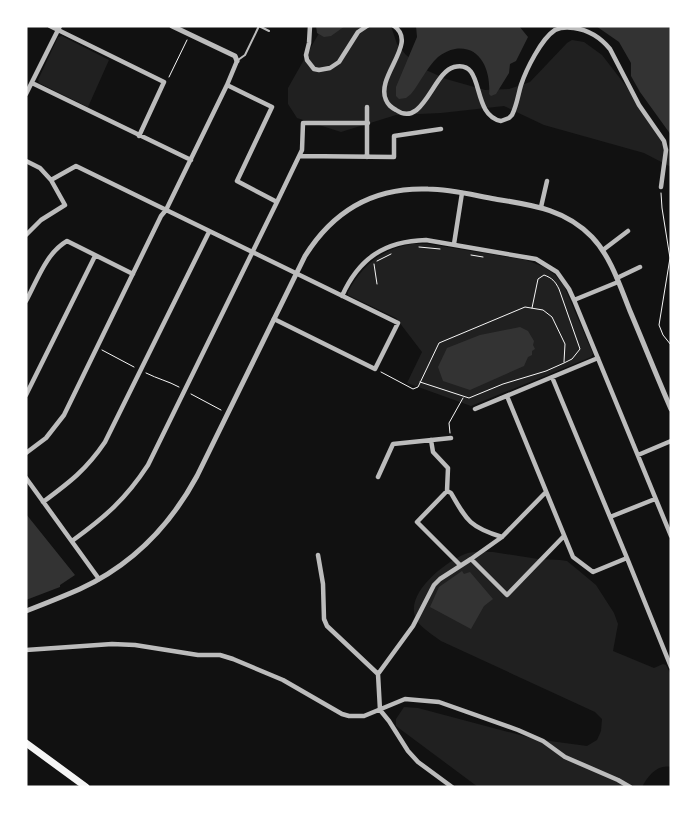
<svg xmlns="http://www.w3.org/2000/svg" width="697" height="813" font-family="Montserrat,sans-serif">
<style>
.green{fill:#202020}
.water{fill:#333}
.lines{fill:none;stroke-linecap:round;stroke-linejoin:round}
.path{stroke:#f5f5f5;stroke-width:1}
.service{stroke:#bcbcbc;stroke-width:2}
.minor{stroke:#bcbcbc;stroke-width:4.5}
.tertiary{stroke:#bcbcbc;stroke-width:5}
.primary{stroke:#f5f5f5;stroke-width:7}
</style>
<rect width="100%" height="100%" fill="#111"/>
<!-- green -->
<path class="green" d="M323,26H391L397,44L406,55L426,70L446,79L485,90L509,89L530,82L567,43L572,40L584,42L602,55L626,86L671,152V167L644,153L544,125L504,106L441,113L396,115L341,132L297,118L288,104V88Z
M62,36L109,60L88,107L39,83L38,80L58,37Z
M412,244H428L526,260L544,267L555,275L564,286L593,354L591,357L471,406L407,383L422,352L396,318L348,295V292C362,265 382,249 412,244Z
M493,552L538,559L560,560L567,561L578,570L596,585L614,613L618,624L613,651L654,668L663,664L666,665L671,675V767C657,764 648,776 642,787H478L396,726V719L404,707L418,708L535,739L587,746L597,740L601,731L602,719L595,712L441,641C433,635 423,629 417,621C402,595 445,562 465,554C473,551 485,552 493,552Z"/>
<!-- water -->
<path class="water" d="M316,26H345L331,36L324,37L317,33Z
M416,26H519L528,37L516,61L510,64L509,73L496,94L491,96L489,94C491,73 482,45 455,49C449,50 443,53 438,57C427,67 420,83 411,94L406,98L399,99L396,96V87L417,37Z
M596,26H671V135L640,92L631,76V63L619,42Z
M520,327L528,331L534,341L533,345L535,349L532,351V355L528,357L524,366L470,390L443,381L438,367L447,348L480,335Z
M26,514L75,575L60,585V587L26,600Z
M462,571L464,574L470,572L493,599L484,606L471,629L430,607L439,587Z"/>
<g class="lines">
<!-- path -->
<path class="path" d="M169,77L187,40
M661,193L662,208L670,258L659,325L663,335L671,345
M419,247L440,249
M471,255L483,257
M377,261L391,254
M374,264L377,284
M102,350L134,367
M381,372L413,389L418,387L439,343L525,307L543,310L552,317L565,344L564,362
M146,373C158,379 168,381 179,387
M420,382L469,398L503,384L546,371L564,363L572,359L580,349L559,289C555,281 552,278 544,275L538,279L532,308
M191,394L221,410
M450,433L449,423L463,398"/>
<!-- service -->
<path class="service" d="M259,26L269,31
M238,60L245,55L259,26"/>
<!-- minor -->
<path class="minor" d="M50,26L164,82L139,136
M310,26L309,43L306,55L307,60L314,69L319,70L330,68L339,62L358,32L367,26
M394,26C419,43 375,76 386,100C388,105 391,107 396,110C423,129 433,72 454,67C486,59 470,115 501,121L509,118L512,115C517,105 518,95 521,85C526,70 541,39 555,30C561,27 568,27 574,28C588,30 601,38 610,49L639,105L664,141L666,150L661,187
M32,83L191,160
M26,94L60,26
M300,156L394,157V136L441,129
M367,157V107
M26,161L40,168L51,180L65,205L41,220L26,235
M51,180L76,166L398,323L375,369L274,319
M277,202L302,150L303,123H368
M541,207L547,181
M454,244L462,193
M603,250L628,231
M617,278L640,267
M342,296C359,258 385,241 426,240L536,259L557,272L569,289L574,300L671,536
M574,300L618,282
M26,301C37,281 46,253 67,241L133,274
M552,377L627,558
M26,395L95,256
M507,396L573,557L593,572L627,558L671,667
M475,409L598,358
M431,440L433,452L448,468L447,491
M26,453L46,438L64,415L161,216L166,210L227,85L237,61
M638,455L671,441
M378,477L393,444L451,438
M26,478L99,579
M43,502C70,482 86,470 105,442L209,232
M610,517L655,499
M72,541C105,517 125,500 148,465L277,202L237,181L272,107L227,85
M318,555L323,584L324,619L327,626L378,674L380,710L389,721L408,751L418,762L452,787
M471,559L507,595L564,536
M460,565L417,522L447,491L451,493C467,521 470,527 502,537
M26,650L112,644L135,645L198,655H220L233,659L283,680L342,714L349,716H364L405,699L439,702L518,730L543,741L565,757L618,780L630,787
M378,674L413,626L434,585L440,579L471,559L502,537L546,492"/>
<!-- tertiary -->
<path class="tertiary" d="M172,26L235,56L237,61
M26,611C44,604 62,597 80,589C132,565 170,526 197,476L305,256C333,211 374,187 428,189C450,189 473,195 495,199C532,205 565,209 592,237C611,257 620,286 630,311C644,344 657,377 671,409"/>
<!-- primary -->
<path class="primary" d="M26,743L86,787"/>
</g>
<!-- border -->
<rect width="697" height="813" fill="none" stroke="#ffffff" stroke-width="55"/>
</svg>
